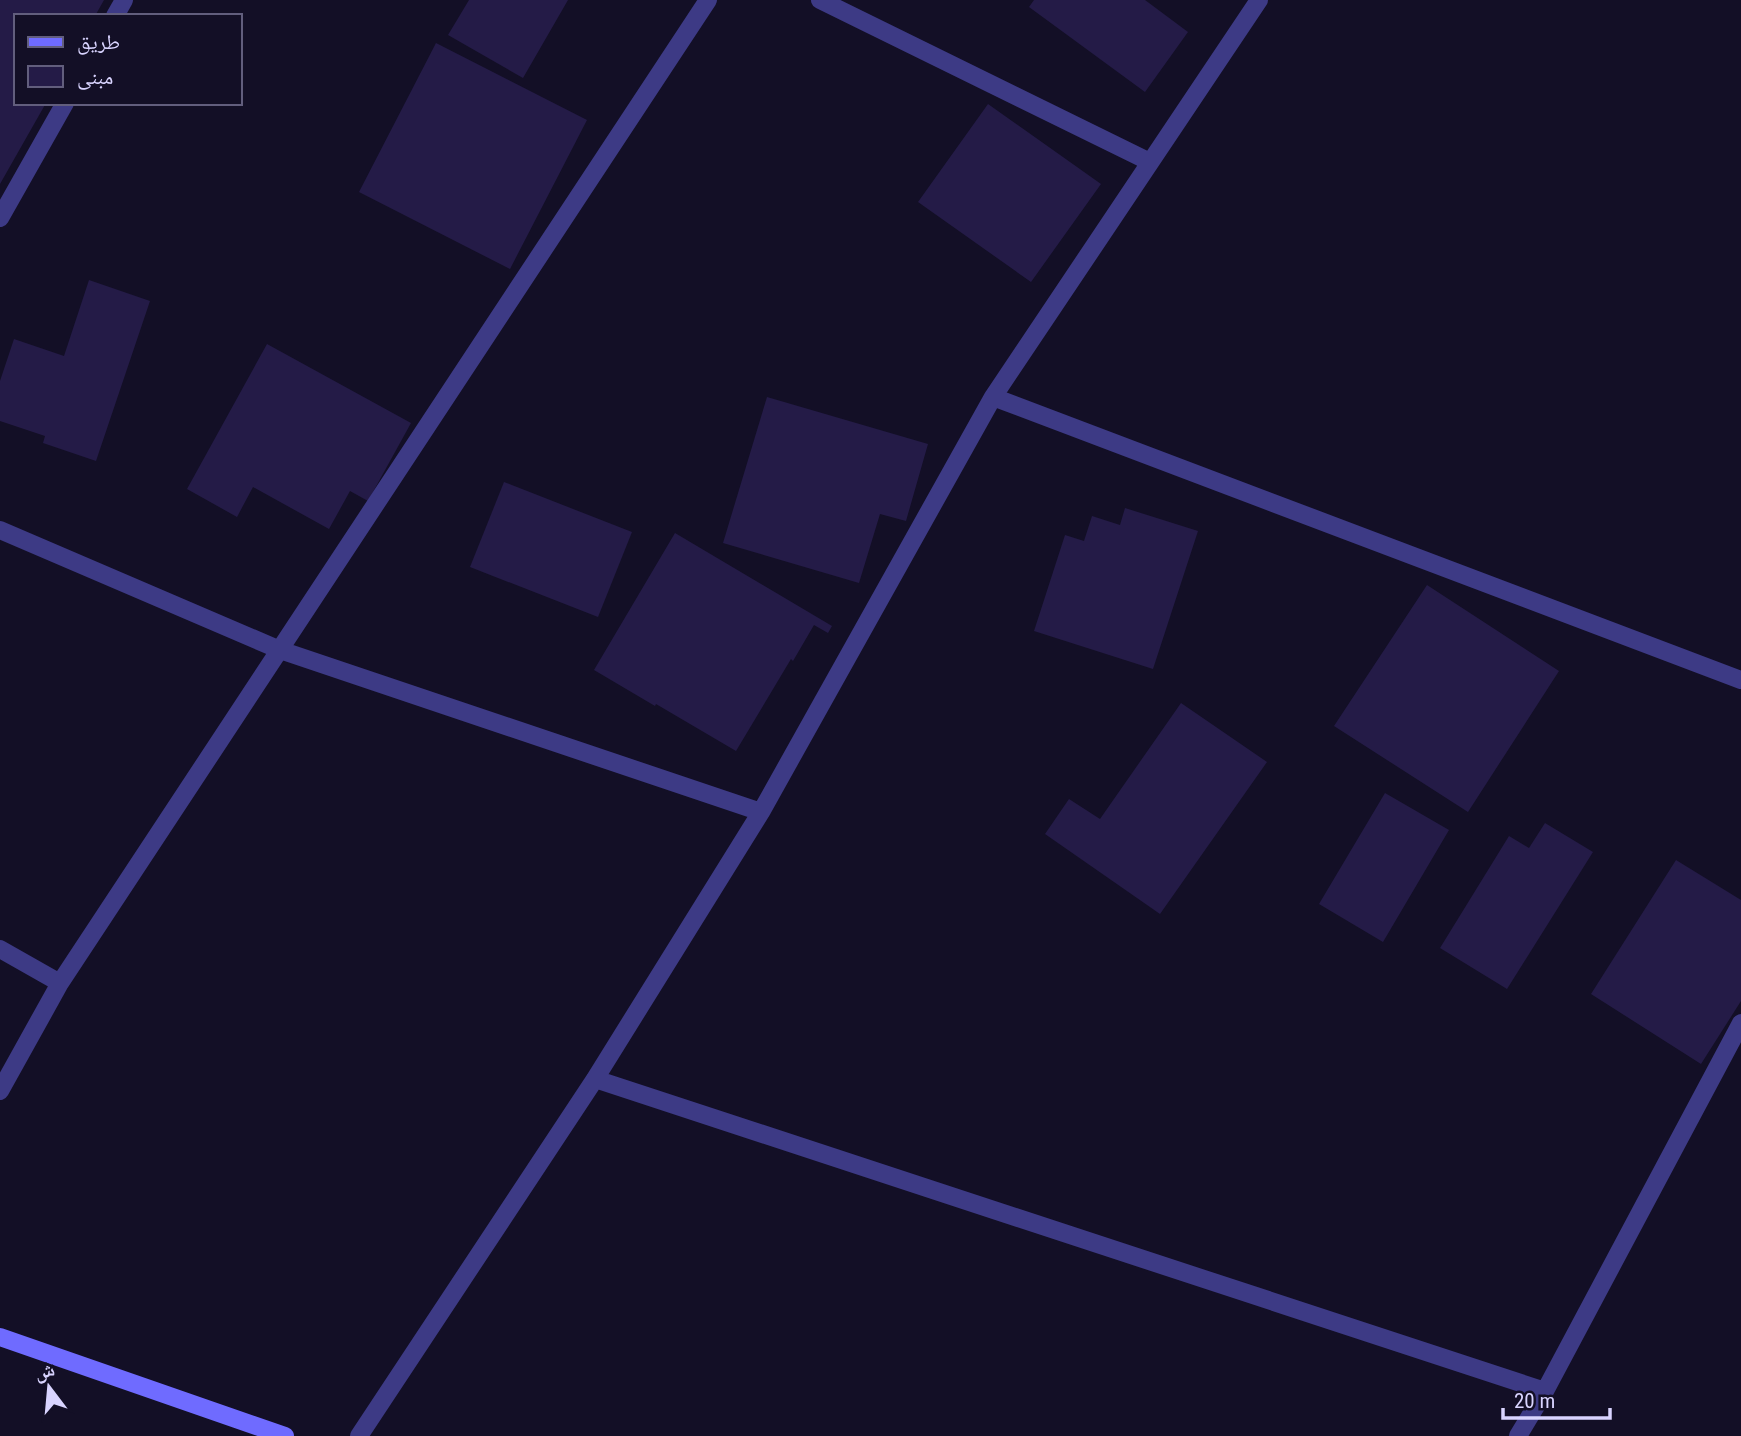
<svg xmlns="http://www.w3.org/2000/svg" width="1741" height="1436" font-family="'Roboto Condensed','Noto Naskh Arabic',sans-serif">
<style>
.building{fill:#241b47}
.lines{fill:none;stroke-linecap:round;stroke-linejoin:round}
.minor{stroke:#3d3a85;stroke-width:18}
.secondary{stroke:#6f6bff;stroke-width:18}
</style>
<rect width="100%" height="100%" fill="#130f26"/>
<!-- building -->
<path class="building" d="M0,0H104L95,16H16V103H46L0,184Z
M469,0H568L523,78L448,35Z
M1034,0H1145L1188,32L1145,92L1029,7Z
M436,43L587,120L510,269L359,192Z
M988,104L1101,184L1031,282L918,202Z
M89,280L150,301L96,461L43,443L45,436L0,421V381L14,339L64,356Z
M267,344L411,423L368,501L350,491L329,529L253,487L237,517L187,489Z
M767,397L928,444L906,521L880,514L859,583L723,543Z
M504,482L632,532L598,617L470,567Z
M1125,508L1198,531L1153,669L1034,631L1065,535L1084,541L1092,516L1120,525Z
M675,533L832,626L828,633L814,625L793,661L791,659L736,751L656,704L655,706L594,670Z
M1427,585L1559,671L1468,812L1334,726Z
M1181,703L1267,762L1160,914L1045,834L1069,799L1100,819Z
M1385,793L1449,830L1383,942L1319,904Z
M1545,823L1593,852L1507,989L1440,948L1509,836L1529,848Z
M1676,860L1741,900V1001L1701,1064L1591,994Z"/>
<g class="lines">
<!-- minor -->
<path class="minor" d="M820,0L1150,162
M115,16L124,0
M0,218L65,103
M993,397L1741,680
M0,530L280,650L761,812
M0,949L60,983
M595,1079L1545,1391
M0,1091L60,983L708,0
M359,1436L595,1079L761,812L993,397L1259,0
M1518,1436L1545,1391L1741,1023"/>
<!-- secondary -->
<path class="secondary" d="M0,1337L285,1436"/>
</g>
<!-- legend -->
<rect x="14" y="14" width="228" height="91" fill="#130f26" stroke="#625e7d" stroke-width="2"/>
<rect x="28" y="37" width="35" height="10" fill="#6f6bff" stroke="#625e7d" stroke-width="2"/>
<text x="77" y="49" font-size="21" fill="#d9d4ff">طريق</text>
<rect x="28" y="66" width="35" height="21" fill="#241b47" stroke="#625e7d" stroke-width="2"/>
<text x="77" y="84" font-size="21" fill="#d9d4ff">مبنى</text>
<!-- north arrow -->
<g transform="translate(49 1387) rotate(344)" stroke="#130f26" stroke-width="5" paint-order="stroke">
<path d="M0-5L12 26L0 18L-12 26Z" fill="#d9d4ff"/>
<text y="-10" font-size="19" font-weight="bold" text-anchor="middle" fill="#d9d4ff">ش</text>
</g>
<!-- scale -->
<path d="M1503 1408v10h107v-10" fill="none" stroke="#d9d4ff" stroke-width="3.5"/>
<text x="1514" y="1408" font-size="21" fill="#d9d4ff" stroke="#130f26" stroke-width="5" paint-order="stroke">20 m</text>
</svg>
